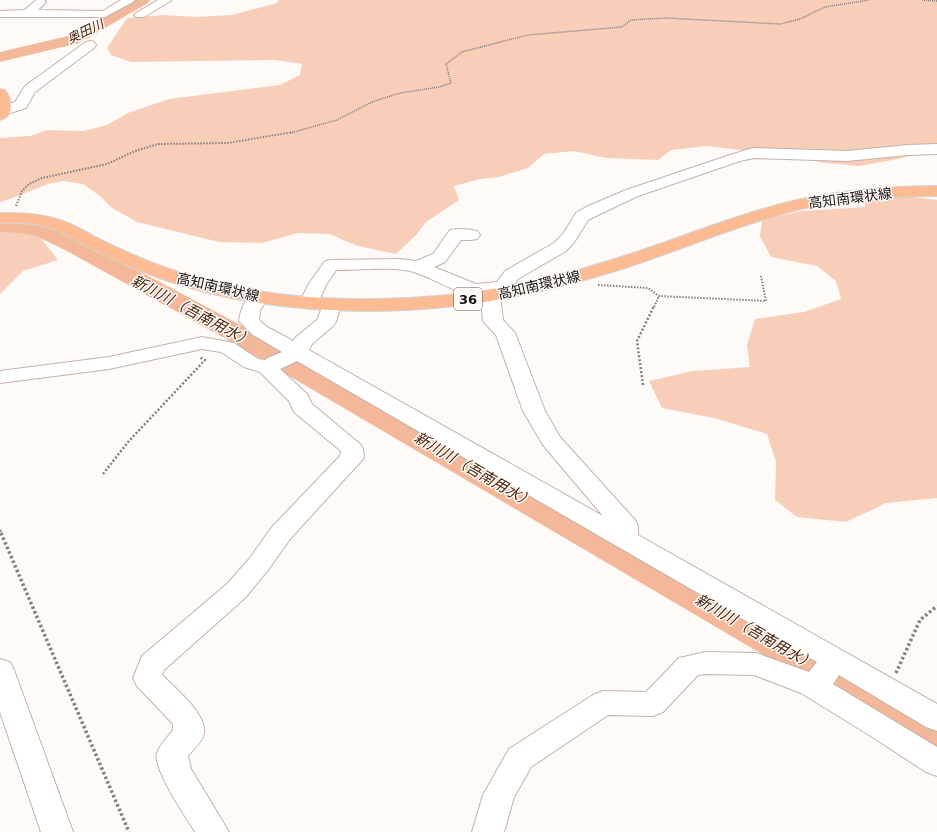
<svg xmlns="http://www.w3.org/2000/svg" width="937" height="832" font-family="'DejaVu Sans','Noto Sans JP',sans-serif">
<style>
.green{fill:#f8ceb8}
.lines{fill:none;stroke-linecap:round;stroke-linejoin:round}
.river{fill:#f3b899;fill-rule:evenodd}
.minor-casing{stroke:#c2b2aa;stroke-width:2}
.major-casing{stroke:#d5d4d3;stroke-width:2}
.path-far3{stroke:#827e7b;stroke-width:1.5;stroke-dasharray:1 1;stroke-linecap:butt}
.path-far2{stroke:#827e7b;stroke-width:2;stroke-dasharray:1.5 1.5;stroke-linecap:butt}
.path-far1{stroke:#827e7b;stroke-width:2.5;stroke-dasharray:2 2;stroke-linecap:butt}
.path{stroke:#827e7b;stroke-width:3.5;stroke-dasharray:2.5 2.5;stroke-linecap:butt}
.minor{fill:#fff;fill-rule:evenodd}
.major{fill:#fcbb93;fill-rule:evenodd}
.labels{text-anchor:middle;stroke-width:3;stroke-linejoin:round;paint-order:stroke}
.far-water-label{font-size:13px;font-style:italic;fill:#48230c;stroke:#fdfaf8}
.shield{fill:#fdfaf8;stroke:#5b5654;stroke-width:1}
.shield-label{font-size:13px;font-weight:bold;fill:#15100d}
.street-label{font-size:14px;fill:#15100d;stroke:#fdfaf8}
.water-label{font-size:15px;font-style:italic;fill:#48230c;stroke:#fdfaf8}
</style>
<rect width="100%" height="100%" fill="#fdfaf8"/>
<!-- green -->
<path class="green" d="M279,0H937V151H929L898,159L859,166L824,163L798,157L707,146L671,150L658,160L606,158L574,151L544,154L528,168L499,177L480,179L454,186L459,200L426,222L416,235L396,254L358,246L329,234L297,233L262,243L219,242L137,222L112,208L100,196L83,184L63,181L48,184L10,199L0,202V138L30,136L47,130L83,131L107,125L128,113L169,99L280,85L300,75L302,64L275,60L131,62L111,55L107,48L127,18L164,15L196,17L232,15L277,3Z
M898,195L937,200V498L886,503L846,522L797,517L775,500L776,461L767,434L714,418L662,408L649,381L693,371L750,367L747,345L755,319L804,312L841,299L836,281L817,266L771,257L760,236L762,220L801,211L865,207L864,199Z
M0,228L14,229L40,237L58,260L23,271L0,294Z"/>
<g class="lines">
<!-- river -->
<path class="river" d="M132,0H150L148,3L79,43L0,62V52L68,36Z
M0,218L21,219L50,225L81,240L246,328L914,705L937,720V757L923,753L886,727L228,340L65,250L36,236L21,233L0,232Z"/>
<defs>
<path id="minor" d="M36,0H44L46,2L38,10L103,11L121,0H135L133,2L105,17H0V11L25,10Z
M158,0H172L144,17H136L134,15L136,13Z
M90,41L94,42L96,45L94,48L35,92L26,108L4,115L0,114V108L15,102L25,86L86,42Z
M937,144V154L908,155L847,161L754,158L740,161L638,196L598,215L588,220L575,241L566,251L518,279L510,291L499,293L500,296L503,320L515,333L545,411L560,437L635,520L638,526V535L937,704V731L926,727L839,675L833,684L937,747V776L926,772L877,740L801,693L754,675L706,674L698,675L663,712L653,716L608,715L531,767L514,797L504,832H472L483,795L509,749L593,695L603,691L646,692L679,658L706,652L756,653L809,672L817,662L297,361L280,369L307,394L312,404L360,444L363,449L364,458L290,539L268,570L245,598L164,670L162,675C175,688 207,714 204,733C203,741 193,750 188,756L191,769L229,832H195C186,817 152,768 157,753C160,744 168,737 173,730V724L137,686L133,678L142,656L227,584L250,558L272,527L340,456L341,451L294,412L289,401L260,372L244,367L221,352L202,349L109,369L0,383V371L109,357L202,337L234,343L258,359L265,360L268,358L282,352L253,335L239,321C241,306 249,289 267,293L269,297L260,310L259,320L267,327L293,341L296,337L317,320L322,307L329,305L336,307L339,311L336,322L333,326L312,344L309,350L603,516L543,445L523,411L496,335L483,321L481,295C460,297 434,278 414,272C394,266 358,270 336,270L326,285L317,306L310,308L303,306L300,302L308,285L325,261L331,260L400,259L416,261L433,254L450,230C459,228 468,229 477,231L480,235L477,239L471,240H461L445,262L434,267L476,284L497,282L505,271L554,243L563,234L576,213L586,207L626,190L730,155L753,148L847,151L908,145Z
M0,659L10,662L14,670L73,832H41L0,712Z"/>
<path id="major" d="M0,89L5,90C12,100 15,116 0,120Z
M937,186V196C890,196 843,199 797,210C737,225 681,250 622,269C552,291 481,306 408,310C325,314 237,306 159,278C133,268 107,257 83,244C70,238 58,229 44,226C30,222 14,223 0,223V213C18,213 36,213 53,218C69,222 83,230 97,238C122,250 147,262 173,270C247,296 330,302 408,298C476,295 543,282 608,261C671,242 732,215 797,200C843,190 890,186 937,186Z"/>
</defs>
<!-- minor casing -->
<use href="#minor" class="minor-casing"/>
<!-- major casing -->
<use href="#major" class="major-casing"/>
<!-- path-far3 -->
<path class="path-far3" d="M922,0L937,1
M290,133L337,120L372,102L400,93L439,87L451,83L446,64L462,52L528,35L622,27L631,20L666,18L780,24L800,19L825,7L869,0"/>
<!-- path-far2 -->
<path class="path-far2" d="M16,206L22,191L29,184L42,178L107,164L135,151L158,144L228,143L293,132
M598,285L648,288L659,296L766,301L761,276
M654,307L659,296"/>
<!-- path-far1 -->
<path class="path-far1" d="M643,385L637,341L654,306
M103,474L128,442L205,360L199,357
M0,530L2,534"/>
<!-- path -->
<path class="path" d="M1,533L129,832
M896,673L920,620L937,606"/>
<!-- minor -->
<use href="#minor" class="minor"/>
<!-- major -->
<use href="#major" class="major"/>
</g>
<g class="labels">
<!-- far-water labels -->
<g class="far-water-label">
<text transform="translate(85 31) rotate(-26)" y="5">奥田川</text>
</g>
<!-- shield labels -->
<rect class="shield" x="454" y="288" width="28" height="22" rx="3"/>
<g class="shield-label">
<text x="468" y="304">36</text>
</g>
<!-- street labels -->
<g class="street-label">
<text transform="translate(850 198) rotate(-7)" y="5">高知南環状線</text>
<text transform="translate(539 285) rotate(-13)" y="5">高知南環状線</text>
<text transform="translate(218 287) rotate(13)" y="5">高知南環状線</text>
</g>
<!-- water labels -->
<g class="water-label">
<text transform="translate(192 311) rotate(28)" y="5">新川川（吾南用水）</text>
<text transform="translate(474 470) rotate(30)" y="5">新川川（吾南用水）</text>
<text transform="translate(755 632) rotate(30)" y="5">新川川（吾南用水）</text>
</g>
</g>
</svg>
